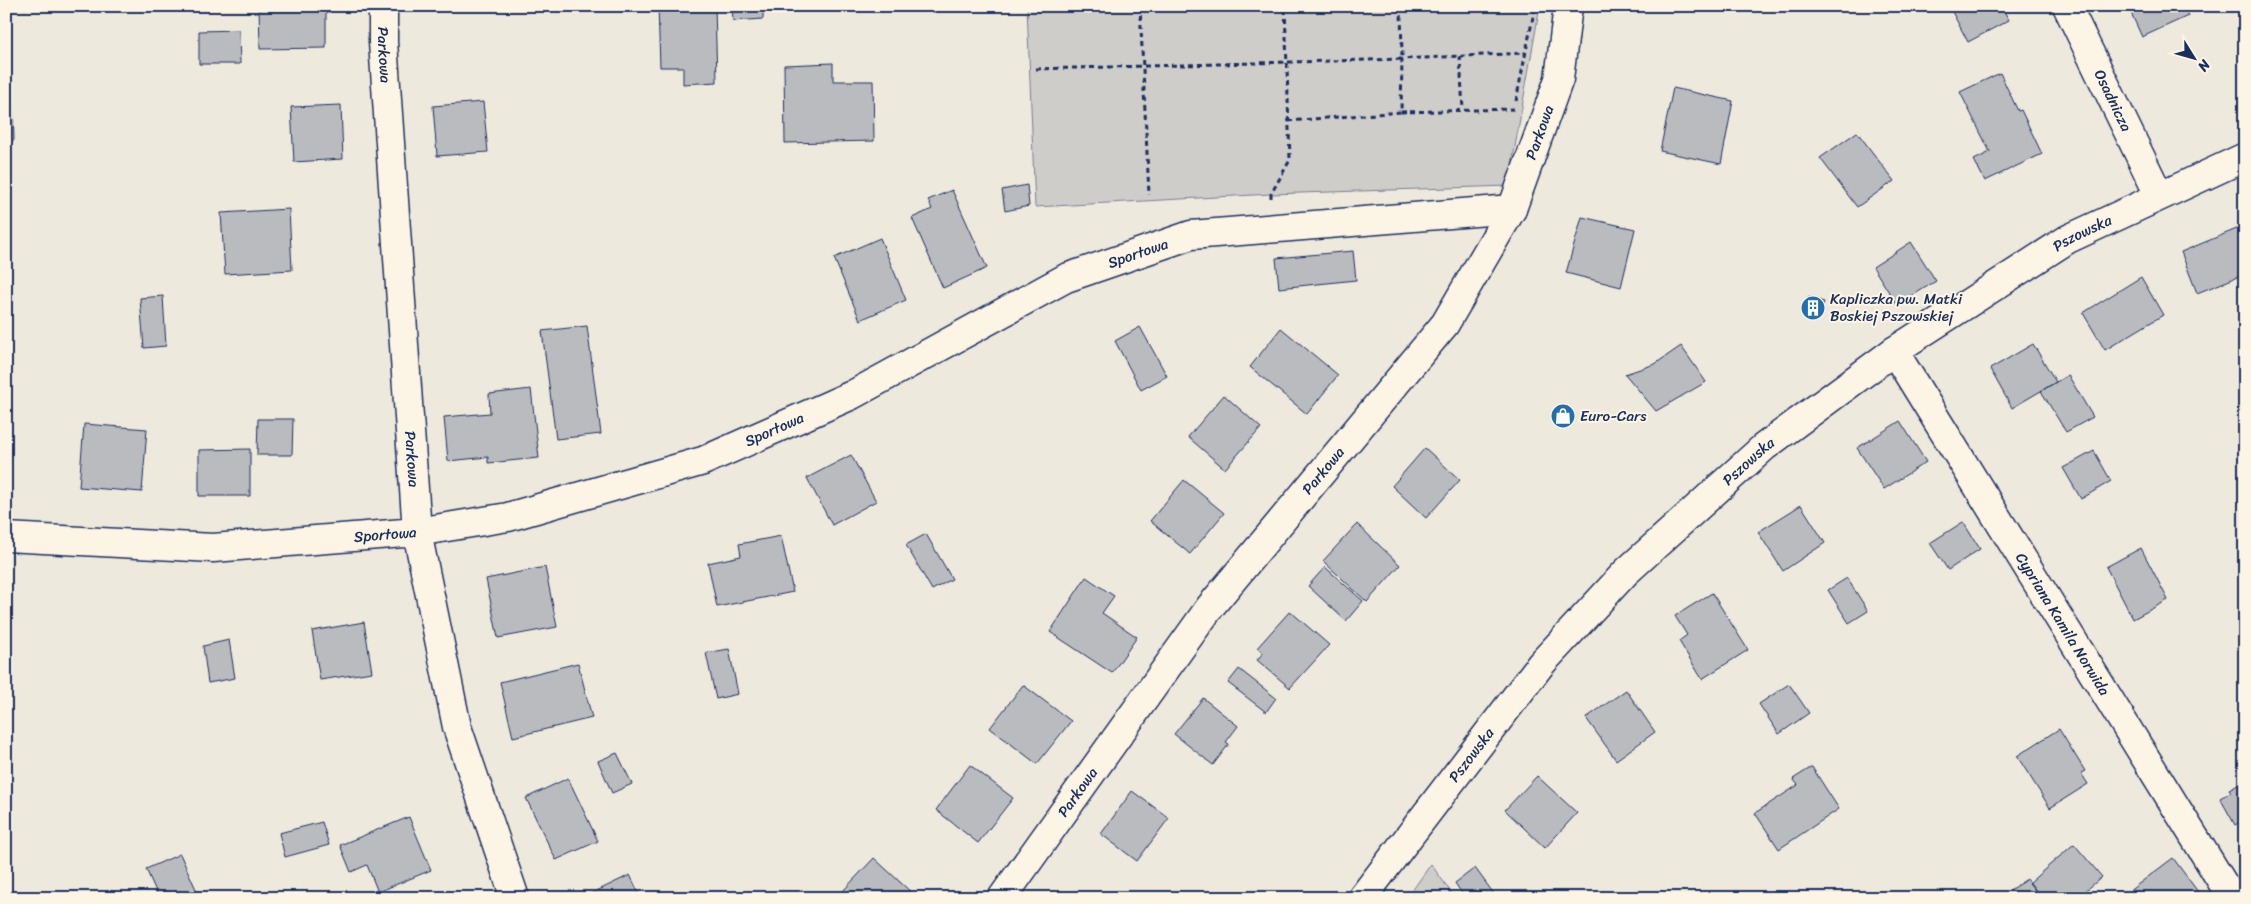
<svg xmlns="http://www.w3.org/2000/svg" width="2251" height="904" font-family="Sriracha,sans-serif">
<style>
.green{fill:#cfcdca;stroke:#757e94}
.building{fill:#babbbe;stroke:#1b2f5e}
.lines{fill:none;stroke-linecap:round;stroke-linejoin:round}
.street-casing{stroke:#1b2f5e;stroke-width:31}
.secondary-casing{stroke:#1b2f5e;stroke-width:31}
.path{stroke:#1b2f5e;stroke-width:3;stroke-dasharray:5 4;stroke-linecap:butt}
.street{stroke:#fcf5e5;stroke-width:28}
.secondary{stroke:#fcf5e5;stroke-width:28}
.labels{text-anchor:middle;stroke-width:4;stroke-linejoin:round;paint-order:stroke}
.street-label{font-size:15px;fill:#1b2f5e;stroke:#fcf5e5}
.poi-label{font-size:15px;fill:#1b2f5e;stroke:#fcf5e5;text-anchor:start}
</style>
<rect width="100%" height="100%" fill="#eee9dd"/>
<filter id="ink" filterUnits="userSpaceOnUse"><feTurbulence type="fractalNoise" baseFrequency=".02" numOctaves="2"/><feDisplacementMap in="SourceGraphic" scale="10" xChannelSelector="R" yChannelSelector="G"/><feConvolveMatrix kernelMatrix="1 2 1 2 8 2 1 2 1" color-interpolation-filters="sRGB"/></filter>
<g filter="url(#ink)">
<!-- green -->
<path class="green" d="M1027,6H1540L1508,186L1271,194L1035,207Z
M1431,864L1455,898H1407Z"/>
<!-- building -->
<path class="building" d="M259,6H326V48L260,49Z
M658,6H715L717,82L683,84V67H660Z
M732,6H763V19L733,21Z
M1949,6H2001L2009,20L1968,42Z
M2147,6H2184L2188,16L2142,37L2131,13Z
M239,30L240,64H199V31Z
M833,63V81H873L874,141L785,143L784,65Z
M2000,73L2018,111L2021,110L2042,154L1985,181L1974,160L1990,152L1960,92Z
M6,81H12L14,140L6,141Z
M1673,88L1733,101L1721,164L1660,151Z
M483,102L488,152L437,156L433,106Z
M341,105L343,159L294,162L291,107Z
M1857,132L1894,181L1857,207L1820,158Z
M1027,185L1029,206L1005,211L1002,190Z
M952,190L987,268L943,288L912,218L932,209L928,200Z
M289,209L292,270L225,274L221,213Z
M1582,217L1635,229L1621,287L1566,273Z
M2239,228L2245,242V274L2197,293L2181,252Z
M880,238L906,300L860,320L834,258Z
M1911,242L1936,281L1897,305L1873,267Z
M1353,251L1356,280L1279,288L1276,258Z
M2141,277L2163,315L2105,350L2083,313Z
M163,296L166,346L144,348L140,298Z
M1808,297L1824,302L1818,318L1803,313Z
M587,326L601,434L556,439L542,331Z
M1140,327L1167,376L1141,390L1115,341Z
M1281,328L1338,375L1307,414L1250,367Z
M2033,344L2056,382L2012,408L1990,369Z
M1681,346L1706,382L1656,411L1625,374L1655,364Z
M2068,375L2093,417L2066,432L2041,391Z
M531,389L539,458L488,463V457L448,461L444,417L490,413L489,394Z
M1224,395L1261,428L1225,469L1188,437Z
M258,419H293L292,455H257Z
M1900,421L1926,462L1884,489L1857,448Z
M84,424L147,429L142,492L79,487Z
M6,426H10L8,478H6Z
M1425,448L1460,480L1426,518L1392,486Z
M250,449V496H199V450Z
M2094,451L2111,481L2081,499L2063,468Z
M851,455L876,501L832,525L807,478Z
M1184,480L1224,513L1190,554L1150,521Z
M1801,505L1825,543L1783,571L1758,532Z
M1963,522L1980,549L1948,570L1930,543Z
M1357,524L1400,565L1367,602L1323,561Z
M926,534L952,579L932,590L906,545Z
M781,536L793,592L717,607L708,563L741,556L739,544Z
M2141,548L2168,600L2133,619L2106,567Z
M545,567L557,627L498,638L486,579Z
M1325,567L1363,601L1346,621L1308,586Z
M1086,577L1114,596L1102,613L1137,637L1112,673L1050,632Z
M1847,578L1868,611L1849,623L1828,590Z
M1712,593L1748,650L1702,679L1679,641L1687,635L1675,616Z
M1290,611L1329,645L1290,688L1257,660L1263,653L1257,648Z
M364,622L372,672L320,680L312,631Z
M229,640L235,678L208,683L203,646Z
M729,649L738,694L716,699L706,653Z
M578,663L592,718L513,737L500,682Z
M1239,669L1276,698L1266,712L1228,683Z
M1789,684L1809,713L1779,734L1759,704Z
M1023,685L1071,721L1037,764L990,728Z
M1626,690L1655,732L1616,760L1586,718Z
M1203,698L1238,726L1226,742L1229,744L1213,765L1174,734Z
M2059,729L2085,771L2081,773L2088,784L2050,808L2017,756Z
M617,753L632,784L612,793L598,761Z
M970,765L1013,798L978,843L936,810Z
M1812,767L1839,809L1779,849L1755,813L1798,785L1793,779Z
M1537,776L1577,813L1545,848L1505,810Z
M568,778L598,841L556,860L526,798Z
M2245,780V819L2235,825L2220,798L2231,792L2229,789Z
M1132,791L1169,818L1137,861L1101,834Z
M409,817L431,870L378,892L367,865L351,872L340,845Z
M322,822L329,845L285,857L279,833Z
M2074,844L2102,877L2077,898H2042L2029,883Z
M180,854L200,898H159L146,869Z
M874,858L913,894L910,898H848L842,892Z
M2173,858L2201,896L2120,898Z
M1475,868L1497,898H1465L1455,883Z
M630,875L641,898H582Z
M2027,879L2042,898H1997Z"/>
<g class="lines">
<defs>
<g id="street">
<path id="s1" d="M383,6V42L417,532L457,727L515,898"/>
<path id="s2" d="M2067,6L2159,195"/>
<path id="s3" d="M1894,351L2232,898"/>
<path id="s4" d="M6,537L213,548L417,532L508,517L703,461L852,395L1066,278L1191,235L1512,209"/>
<path id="s5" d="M1002,898L1210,607L1445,324L1512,209L1559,79L1568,6"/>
</g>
<g id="secondary">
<path id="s6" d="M1362,898L1541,664L1626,572L1764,447L1894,351L2068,239L2245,157"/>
</g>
</defs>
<!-- street casing -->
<use href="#street" class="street-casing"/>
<!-- secondary casing -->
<use href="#secondary" class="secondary-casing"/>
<!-- path -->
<path class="path" d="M1140,6L1149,195
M1460,56L1463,110
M1036,69L1402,59L1401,6
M1516,101L1534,12
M1401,112L1514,109L1515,107
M1288,121L1401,112L1402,59L1526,53
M1271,198V194L1290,160L1285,6"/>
<!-- street -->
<use href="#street" class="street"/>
<!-- secondary -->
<use href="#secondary" class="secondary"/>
</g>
</g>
<!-- icons -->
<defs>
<symbol id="building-disc" viewBox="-11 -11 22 22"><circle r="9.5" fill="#1f6fb2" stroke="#fcf5e5"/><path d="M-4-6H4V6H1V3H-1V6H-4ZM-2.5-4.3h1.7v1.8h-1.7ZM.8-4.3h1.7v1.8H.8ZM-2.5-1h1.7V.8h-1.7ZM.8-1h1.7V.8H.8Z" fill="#fff"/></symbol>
<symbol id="shop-disc" viewBox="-11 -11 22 22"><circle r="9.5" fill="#1f6fb2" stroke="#fcf5e5"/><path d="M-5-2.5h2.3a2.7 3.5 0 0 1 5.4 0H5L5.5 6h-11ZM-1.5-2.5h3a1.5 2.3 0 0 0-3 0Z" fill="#fff"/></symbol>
</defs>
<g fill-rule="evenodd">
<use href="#building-disc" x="1799" y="294" width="28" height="28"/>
<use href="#shop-disc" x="1549" y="402" width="28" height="28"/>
</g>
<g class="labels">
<!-- street labels -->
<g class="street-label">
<text dy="5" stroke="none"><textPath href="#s1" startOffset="49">Parkowa</textPath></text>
<text dy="5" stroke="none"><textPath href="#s2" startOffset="105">Osadnicza</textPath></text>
<text dy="5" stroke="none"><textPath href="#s5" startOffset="940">Parkowa</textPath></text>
<text dy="5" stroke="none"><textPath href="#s6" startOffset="990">Pszowska</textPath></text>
<text dy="5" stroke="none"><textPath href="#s4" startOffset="1190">Sportowa</textPath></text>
<text dy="5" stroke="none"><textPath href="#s4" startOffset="785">Sportowa</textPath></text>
<text dy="5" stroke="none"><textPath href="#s1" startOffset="454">Parkowa</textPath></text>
<text dy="5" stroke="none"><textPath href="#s6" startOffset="585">Pszowska</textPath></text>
<text dy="5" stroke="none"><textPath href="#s5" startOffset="535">Parkowa</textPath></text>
<text dy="5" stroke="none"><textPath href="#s4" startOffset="380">Sportowa</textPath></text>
<text dy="5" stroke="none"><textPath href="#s3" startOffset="321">Cypriana Kamila Norwida</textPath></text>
<text dy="5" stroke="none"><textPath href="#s6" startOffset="180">Pszowska</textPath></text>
<text dy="5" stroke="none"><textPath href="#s5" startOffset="130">Parkowa</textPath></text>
</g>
<!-- poi labels -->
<g class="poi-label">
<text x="1830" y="304">Kapliczka pw. Matki<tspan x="1830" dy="17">Boskiej Pszowskiej</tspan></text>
<text x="1580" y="421">Euro-Cars</text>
</g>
</g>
<!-- margin -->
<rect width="2251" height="904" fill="none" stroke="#fcf5e5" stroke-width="25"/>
<rect x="12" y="12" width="2226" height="879" fill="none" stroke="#1b2f5e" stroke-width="2" filter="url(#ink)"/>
<!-- north arrow -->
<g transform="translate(2194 58) rotate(127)" stroke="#fcf5e5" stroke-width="4" paint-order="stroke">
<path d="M0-4L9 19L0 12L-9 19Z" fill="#1b2f5e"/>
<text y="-8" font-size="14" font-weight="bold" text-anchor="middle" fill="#1b2f5e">N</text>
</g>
</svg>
